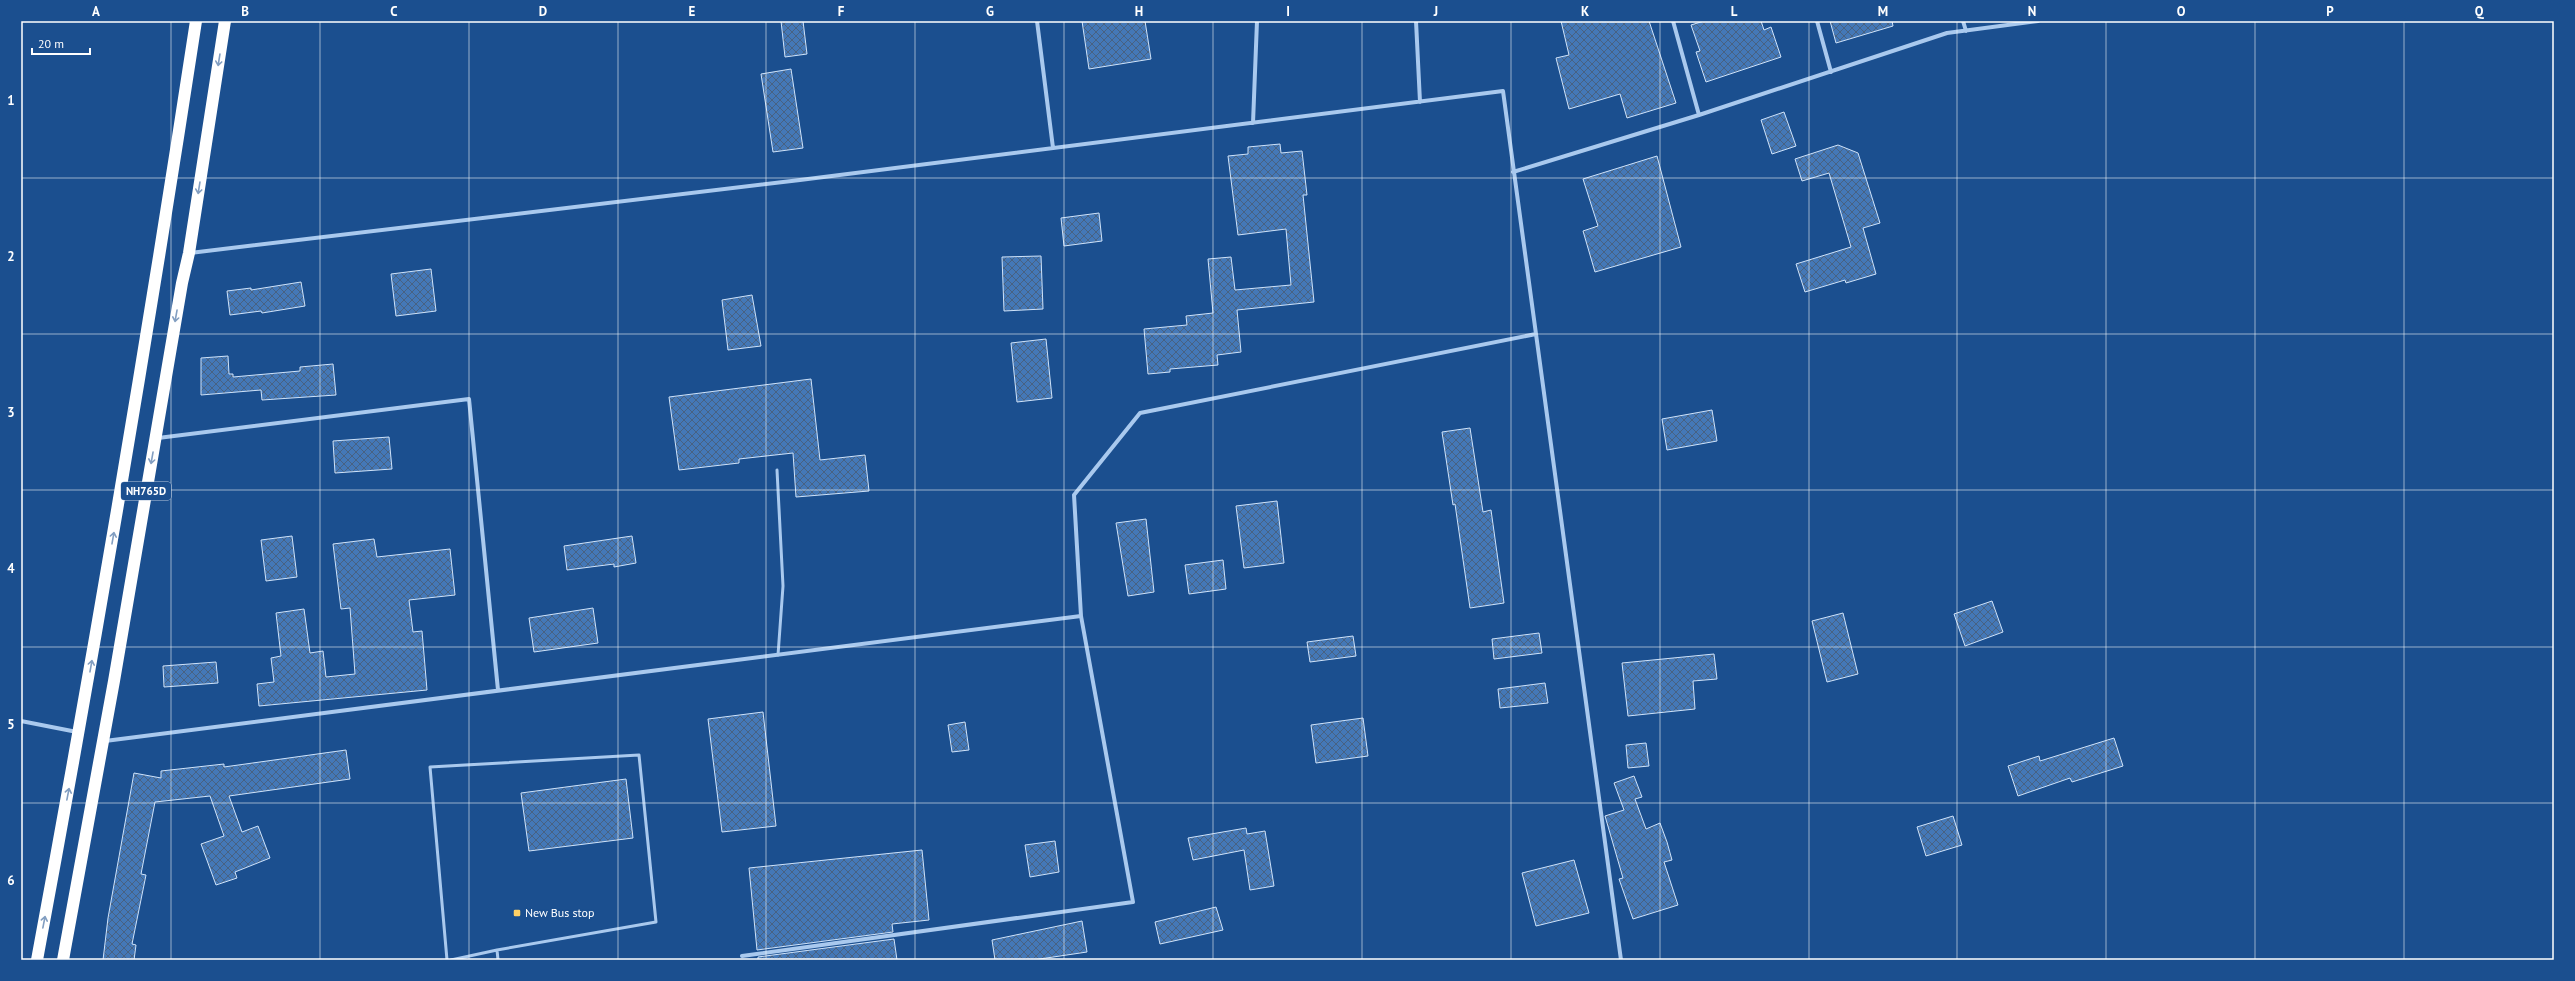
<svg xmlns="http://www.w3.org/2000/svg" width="2575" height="981" font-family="'PT Sans',sans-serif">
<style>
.building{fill:url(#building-cross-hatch);stroke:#cfe3fa}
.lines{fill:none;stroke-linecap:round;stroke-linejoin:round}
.lane{stroke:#a9c9ee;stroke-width:3}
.street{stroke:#a9c9ee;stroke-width:4}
.highway{stroke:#fff;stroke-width:12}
.oneway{stroke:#829ec1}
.grid{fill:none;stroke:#fff;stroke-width:1;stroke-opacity:0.55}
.poi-dot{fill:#ffd166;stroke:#1b4f8f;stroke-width:1.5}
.labels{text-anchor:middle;stroke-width:3;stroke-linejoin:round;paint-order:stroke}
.shield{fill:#1b4f8f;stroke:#bbcadd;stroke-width:1}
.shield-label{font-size:11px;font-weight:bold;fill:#fff}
.poi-label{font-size:12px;fill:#fff;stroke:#1b4f8f;text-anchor:start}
.neatline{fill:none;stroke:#fff;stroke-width:1.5}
.grid-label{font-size:13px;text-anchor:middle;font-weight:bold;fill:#fff}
</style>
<defs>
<pattern id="building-cross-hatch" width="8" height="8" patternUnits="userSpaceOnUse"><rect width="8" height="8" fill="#4478b7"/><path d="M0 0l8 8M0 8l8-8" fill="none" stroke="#486282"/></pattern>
</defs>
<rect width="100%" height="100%" fill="#1b4f8f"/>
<!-- building -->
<path class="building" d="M781,21H803L807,54L785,57Z
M1082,21H1145L1151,59L1089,69Z
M1561,21H1649L1676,103L1627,118L1620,94L1569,109L1556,58L1569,55Z
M1704,21H1761L1764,30L1771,27L1781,57L1706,82L1696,52L1700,51L1691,25Z
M1830,21H1892L1893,26L1836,43Z
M791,69L803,148L773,152L761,74Z
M1784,112L1796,146L1772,154L1761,120Z
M1280,144L1281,153L1302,151L1307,195H1303L1314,302L1237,310L1241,352L1217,355L1218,365L1170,369V372L1148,374L1144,329L1187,325L1186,316L1213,313L1208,259L1231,257L1235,290L1291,285L1286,229L1238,235L1228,156L1248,154V147Z
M1838,145L1858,153L1880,223L1863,228L1876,274L1846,283L1845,280L1805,292L1796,264L1851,247L1829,173L1802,181L1795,159Z
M1657,156L1681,247L1595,272L1583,231L1598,226L1583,179Z
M1099,213L1102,241L1064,246L1061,218Z
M1041,256L1043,309L1004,311L1002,257Z
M431,269L436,311L396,316L391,274Z
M301,282L305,306L262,313L261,311L230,315L227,291L251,288V290Z
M752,295L761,346L728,350L722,300Z
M1046,339L1052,398L1017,402L1011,343Z
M228,356L229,374H233V377L300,371V367L333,364L336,395L262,400L261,390L201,395V358Z
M811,379L820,460L865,455L869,491L796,497L793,453L739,459V463L679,470L669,397Z
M1712,410L1717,441L1667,450L1662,419Z
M1470,428L1483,512L1491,510L1504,603L1470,608L1455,504L1453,505L1442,432Z
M389,437L392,469L335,473L333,441Z
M1277,501L1284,563L1244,568L1236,506Z
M1146,519L1154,592L1128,596L1116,523Z
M292,536L297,577L266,581L261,540Z
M632,536L636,563L614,567V564L567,570L564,546Z
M374,539L377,557L450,549L455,595L409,600L413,632L422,631L427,690L259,706L257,684L274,682L271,658L281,656L276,613L304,609L310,653L323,651L326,677L355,674L350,608L341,609L333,544Z
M1223,560L1226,589L1189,594L1185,565Z
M1992,601L2003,632L1965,646L1954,614Z
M593,608L598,643L534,652L529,618Z
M1843,613L1858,674L1827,682L1812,621Z
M1539,633L1542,653L1494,659L1492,639Z
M1353,636L1356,656L1310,662L1307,642Z
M1714,654L1717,679L1693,681L1695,709L1628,716L1622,663Z
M216,662L218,683L164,687L163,666Z
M1545,683L1548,703L1500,708L1498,689Z
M763,712L776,826L722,832L708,719Z
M1363,718L1368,756L1316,763L1311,725Z
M965,722L969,750L952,752L948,725Z
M2114,738L2123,766L2072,782L2070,778L2018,796L2008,766L2039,756L2040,761Z
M1646,743L1649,766L1628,768L1626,745Z
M346,750L350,779L229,796L242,832L258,826L270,858L235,872L237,878L216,885L201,844L224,836L210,796L155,802L141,874L146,875L132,944L136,945L134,960H103L108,918L134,773L161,778V771L224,764V767Z
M1634,776L1642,797L1635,799L1646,829L1660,823L1667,842L1672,860L1664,862L1678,905L1633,919L1619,879L1623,878L1605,816L1624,810L1614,783Z
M626,779L633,838L529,851L521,793Z
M1953,816L1962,845L1926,856L1917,827Z
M1246,828L1247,834L1265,831L1274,886L1250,890L1244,850L1193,860L1188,838Z
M1055,841L1059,872L1030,877L1025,845Z
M922,850L929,920L892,924L893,932L757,950L749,868Z
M1574,860L1589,913L1536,926L1522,873Z
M1216,907L1223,930L1160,944L1155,922Z
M1082,921L1087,952L1033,960H995L992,940Z
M894,939L897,960H758V957Z"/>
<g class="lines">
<!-- lane -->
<path class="lane" d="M777,470L783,586L778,655
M497,950L498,960
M447,960L430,767L639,755L656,922L497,950L451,960"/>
<!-- street -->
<path class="street" d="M1037,21L1053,148
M1416,21L1420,102
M1673,21L1699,115
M1817,21L1831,72
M1963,21L1966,31
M1253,123L1257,21
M1513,172L1699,115L1947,33L2038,21
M190,253L800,180L1503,91L1621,960
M158,438L469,399L498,690
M1081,616L1074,495L1140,413L1536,334
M21,721L77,732
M105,741L1081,616L1133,902L742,956"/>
<!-- highway -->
<path class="highway" d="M37,960C95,648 148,335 196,21
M63,960L114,681L182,283L189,253L225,21"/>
</g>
<!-- one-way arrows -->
<defs><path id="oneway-shaft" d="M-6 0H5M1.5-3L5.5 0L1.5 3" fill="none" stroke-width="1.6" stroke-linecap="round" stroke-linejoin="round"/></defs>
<g class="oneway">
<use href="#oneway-shaft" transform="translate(219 60) rotate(99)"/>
<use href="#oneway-shaft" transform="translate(199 188) rotate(99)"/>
<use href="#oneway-shaft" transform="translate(176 316) rotate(100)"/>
<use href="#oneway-shaft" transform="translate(152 458) rotate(100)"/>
<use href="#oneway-shaft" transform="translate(113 538) rotate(-80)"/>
<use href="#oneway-shaft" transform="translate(91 666) rotate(-80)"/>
<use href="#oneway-shaft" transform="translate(68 794) rotate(-79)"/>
<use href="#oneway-shaft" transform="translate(44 922) rotate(-79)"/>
</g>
<!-- grid -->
<path class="grid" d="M171,21V960M320,21V960M469,21V960M618,21V960M766,21V960M915,21V960M1064,21V960M1213,21V960M1362,21V960M1511,21V960M1660,21V960M1809,21V960M1957,21V960M2106,21V960M2255,21V960M2404,21V960M21,178H2554M21,334H2554M21,490H2554M21,647H2554M21,803H2554"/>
<!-- markers -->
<rect class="poi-dot" x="513" y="909" width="8" height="8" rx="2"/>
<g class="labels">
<!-- shield labels -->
<rect class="shield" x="121" y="482" width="50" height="18" rx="3"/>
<g class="shield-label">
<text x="146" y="495">NH765D</text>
</g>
<!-- poi labels -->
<g class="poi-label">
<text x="525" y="917">New Bus stop</text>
</g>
</g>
<!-- border -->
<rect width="2575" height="981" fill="none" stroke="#1b4f8f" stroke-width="44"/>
<!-- scale -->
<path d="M32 48v6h58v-6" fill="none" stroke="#ffffff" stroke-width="2"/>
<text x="38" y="48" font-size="12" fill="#ffffff" stroke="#1b4f8f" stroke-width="3" paint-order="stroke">20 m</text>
<rect x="22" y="22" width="2531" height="937" class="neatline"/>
<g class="grid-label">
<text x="96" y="16">A</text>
<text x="245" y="16">B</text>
<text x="394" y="16">C</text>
<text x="543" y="16">D</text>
<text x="692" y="16">E</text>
<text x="841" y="16">F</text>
<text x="990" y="16">G</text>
<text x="1139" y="16">H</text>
<text x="1288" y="16">I</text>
<text x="1436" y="16">J</text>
<text x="1585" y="16">K</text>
<text x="1734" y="16">L</text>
<text x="1883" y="16">M</text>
<text x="2032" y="16">N</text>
<text x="2181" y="16">O</text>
<text x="2330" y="16">P</text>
<text x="2479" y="16">Q</text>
<text x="11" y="105">1</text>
<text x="11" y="261">2</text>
<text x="11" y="417">3</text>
<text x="11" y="573">4</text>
<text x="11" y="729">5</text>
<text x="11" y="885">6</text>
</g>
</svg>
